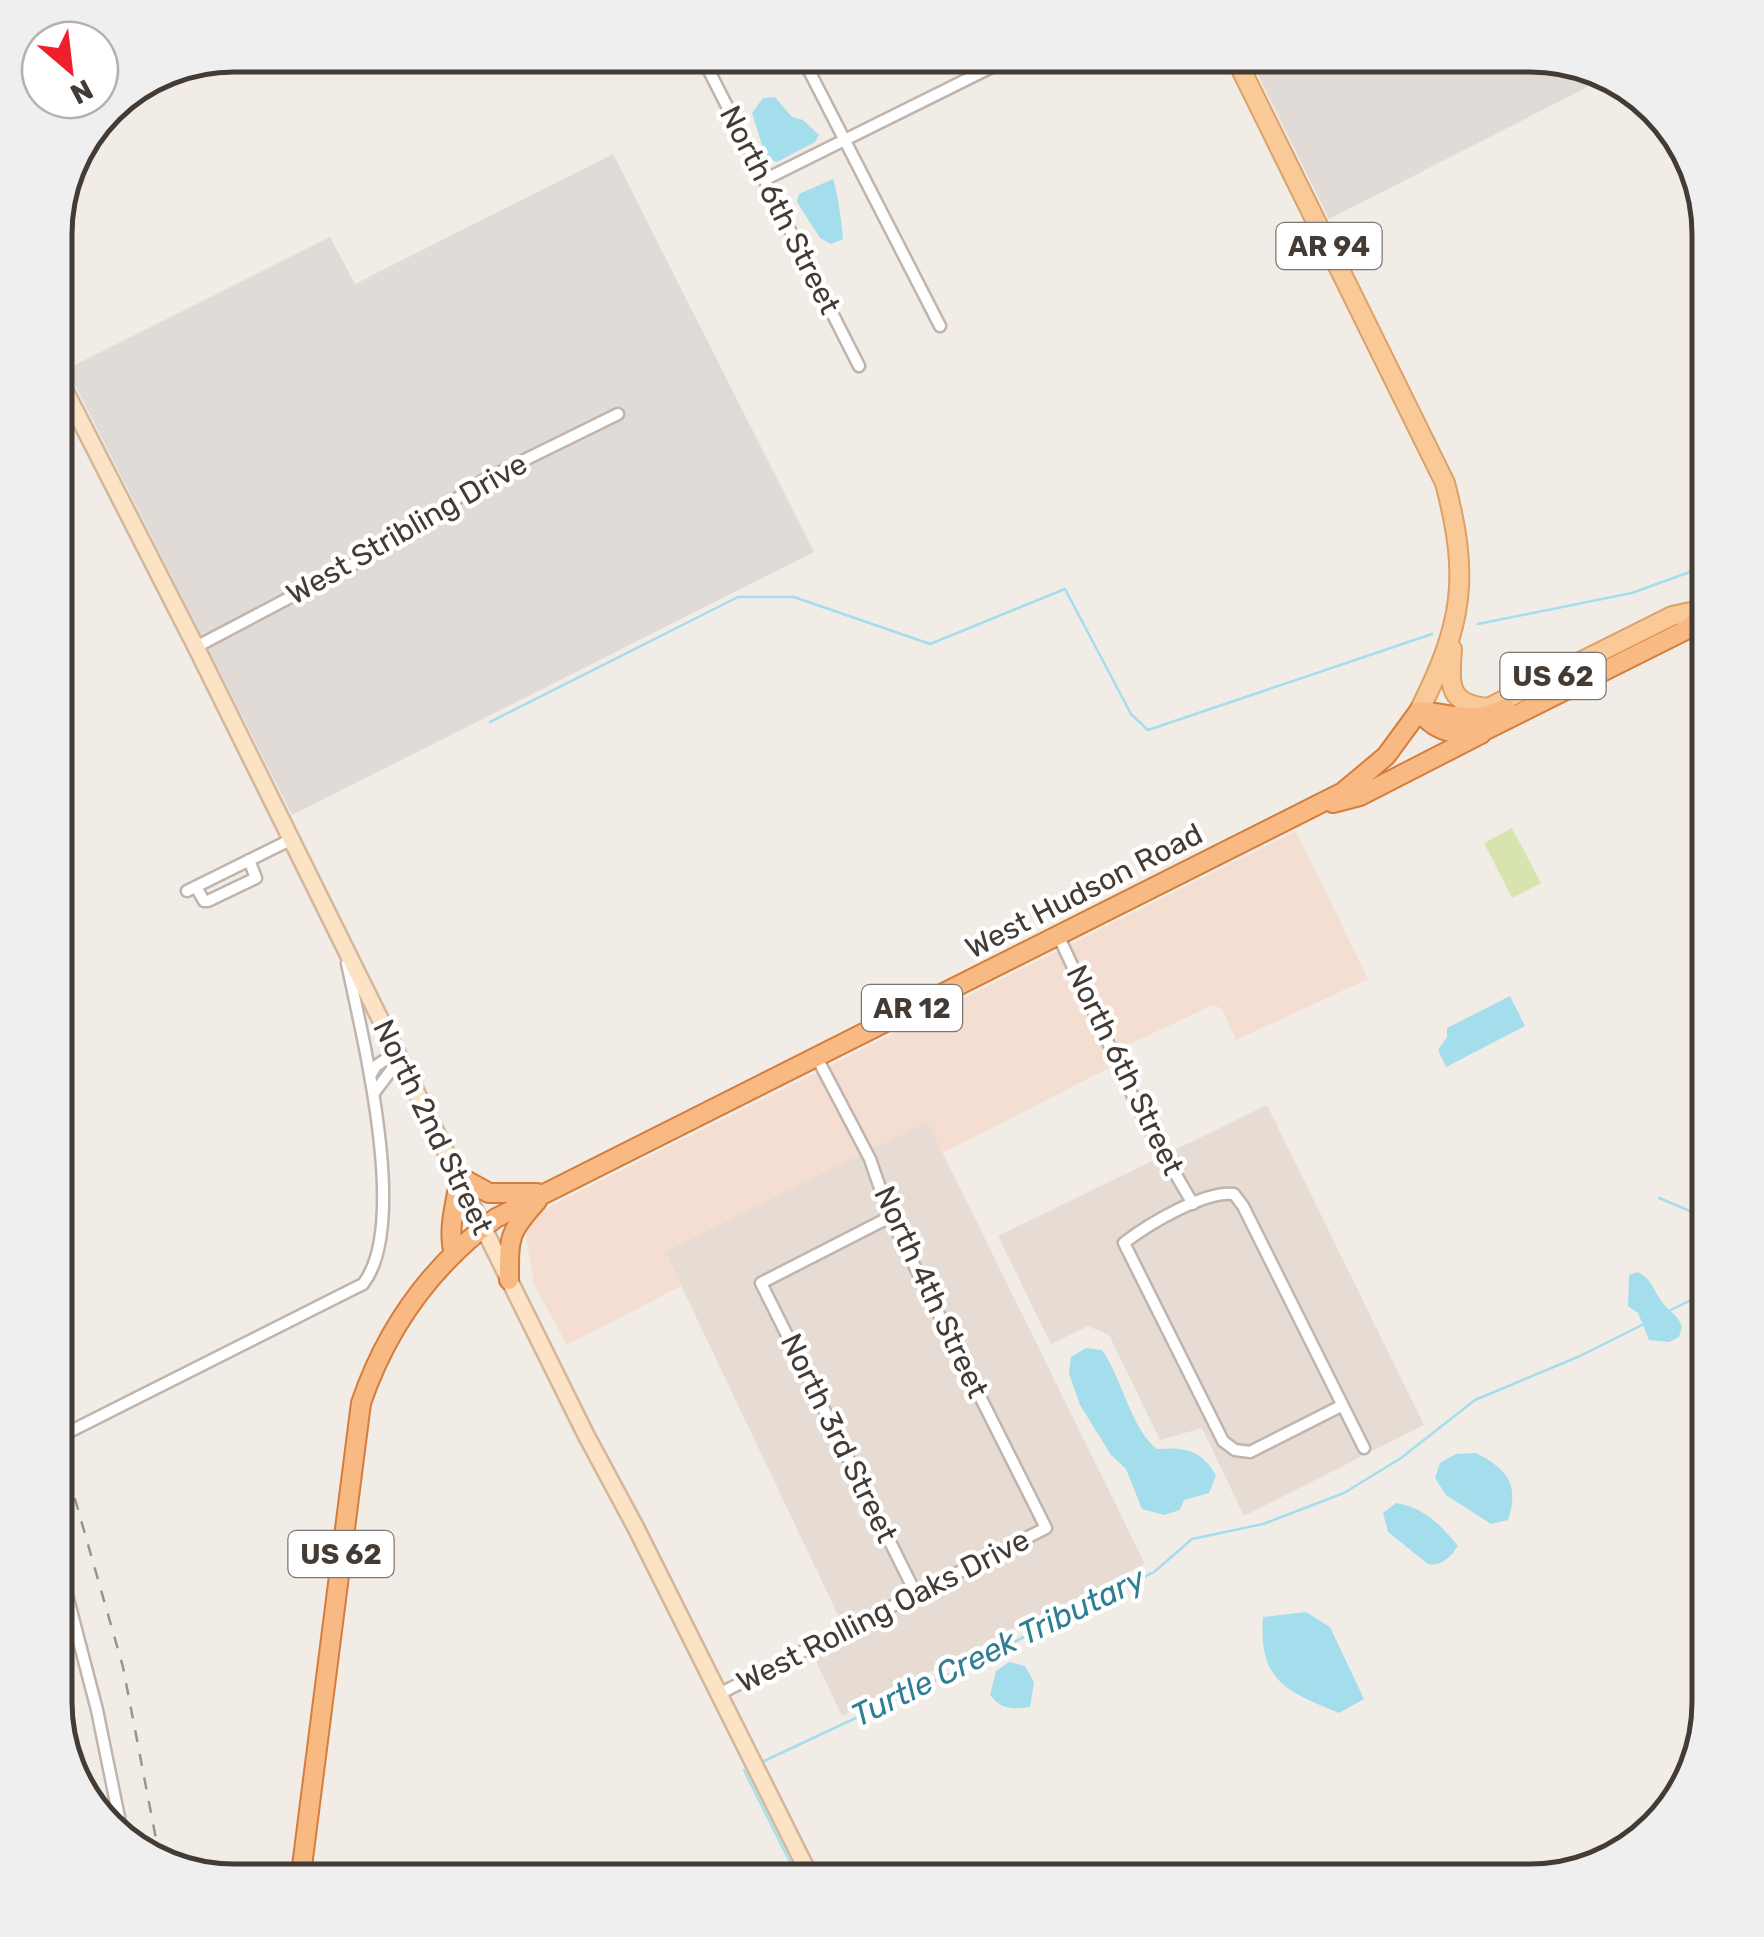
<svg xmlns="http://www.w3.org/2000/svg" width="1764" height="1937" font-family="Rubik,sans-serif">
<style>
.residential{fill:#e6dcd4}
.commercial{fill:#f3ded1}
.industrial{fill:#e1dbd7}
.green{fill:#d8e4b0}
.water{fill:#a4deec}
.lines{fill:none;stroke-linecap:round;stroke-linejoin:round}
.stream{stroke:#a4deec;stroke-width:2.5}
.minor-casing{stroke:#c0b4ac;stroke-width:15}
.secondary-casing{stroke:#d3b79a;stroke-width:20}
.primary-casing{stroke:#dda168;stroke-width:22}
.trunk-casing{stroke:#d57d3c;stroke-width:22}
.minor{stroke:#fff;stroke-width:10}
.secondary{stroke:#fce3c6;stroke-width:15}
.primary{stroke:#f9c998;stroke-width:18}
.trunk{stroke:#f8ba82;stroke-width:18}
.rail{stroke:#959595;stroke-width:2.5;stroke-dasharray:12 12;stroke-linecap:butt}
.labels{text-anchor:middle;stroke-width:9;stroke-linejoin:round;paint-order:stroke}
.shield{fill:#fff;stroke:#7c7672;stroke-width:2.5}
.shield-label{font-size:28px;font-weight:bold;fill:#443b35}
.street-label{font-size:30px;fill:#443b35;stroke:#fff}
.water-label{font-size:32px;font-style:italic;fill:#2f7e93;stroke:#fff}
.rim{fill:none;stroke:#443b35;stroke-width:5}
</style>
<rect width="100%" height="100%" fill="#f2ece6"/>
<!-- residential -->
<path class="residential" d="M1267,1105L1424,1425L1244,1516L1202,1428L1160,1440L1109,1335L1088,1326L1051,1344L998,1236Z
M927,1121L1145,1564L842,1716L813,1655L848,1636L665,1252Z"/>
<!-- commercial -->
<path class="commercial" d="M1296,831L1368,979L1236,1040L1222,1009L1213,1005L1104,1056L1109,1068L943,1153L927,1122L665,1252L681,1286L567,1345L534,1284L524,1223L535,1214Z"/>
<!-- industrial -->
<path class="industrial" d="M1248,55H1541L1611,75L1329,219Z
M613,154L814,552L292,815L67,369L330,237L355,284Z"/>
<!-- green -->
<path class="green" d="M1512,828L1541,883L1512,898L1484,843Z"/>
<!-- water -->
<path class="water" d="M775,97L792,117L803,120L819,135L815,142L777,162L766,158L752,113L763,98Z
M833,179C837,188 843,231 843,239L831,244L820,238L797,202L799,194Z
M1510,996L1525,1026L1446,1067L1438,1050L1447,1037V1028Z
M1638,1272C1652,1280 1652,1287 1660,1299C1667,1310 1677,1314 1682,1326L1679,1337L1669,1342L1649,1340L1638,1313L1628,1306L1629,1275Z
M1086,1348L1102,1350C1122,1378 1131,1429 1157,1449C1185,1447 1201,1450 1216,1475L1209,1493L1184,1500L1180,1510L1164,1515L1142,1509L1126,1469L1111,1455L1080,1405L1069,1374L1071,1357Z
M1476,1453C1507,1469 1520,1484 1508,1520L1491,1524L1446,1495L1435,1478L1440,1463L1456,1454Z
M1396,1503C1423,1507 1441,1525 1458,1546C1451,1556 1442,1567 1428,1564L1388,1532L1383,1513Z
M1306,1612L1330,1627L1364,1699L1339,1713C1287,1692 1258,1681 1263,1617Z
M1009,1662L1025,1666L1034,1682L1030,1707C1011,1709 1002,1710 990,1695L996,1671Z"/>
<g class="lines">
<!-- stream -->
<path class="stream" d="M1478,624L1632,593L1709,565
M490,722L738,597H794L930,644L1065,589L1131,714L1148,730L1432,634
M1659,1198L1709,1219
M1671,1310L1709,1291
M762,1762L958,1670L1154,1572L1192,1539L1263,1524L1344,1493L1401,1458L1475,1400L1580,1356L1646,1323
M744,1770L800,1882"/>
<defs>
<path id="minor" d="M701,55L859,366
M801,55L940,326
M766,179L1016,55
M196,647L393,543L482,481L618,414
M196,887L204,901H208L256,878L249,860
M187,891L290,840
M1058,935L1144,1120L1193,1204
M370,1076L376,1066L396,1052
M374,1093L392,1069L402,1064
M890,1217L761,1283L916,1594
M1341,1406L1250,1452L1235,1450L1223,1441L1124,1243C1147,1225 1205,1190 1234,1194L1243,1206L1364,1448
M55,1439L363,1284C410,1224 362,1036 347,963
M55,1549L97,1710L123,1837
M719,1694L1046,1528L890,1217L870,1159L816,1056"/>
<path id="secondary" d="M55,371L196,647L586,1435L636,1528L813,1882"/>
<path id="primary" d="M1234,55L1445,483C1470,578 1463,624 1419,711
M1452,649C1450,683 1446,704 1488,708L1672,616L1709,608"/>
<path id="trunk" d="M1419,711C1438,735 1455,734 1484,731L1686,630L1709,611
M1419,711C1454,714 1471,725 1506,708
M1333,803L1360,796L1481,734
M454,1254C447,1230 456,1202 460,1177L489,1193H537
M509,1280C509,1237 508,1233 537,1201
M300,1882L361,1403C387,1327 432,1265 496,1218L1343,792L1386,756L1419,711"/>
</defs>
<!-- minor casing -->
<use href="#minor" class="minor-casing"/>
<!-- secondary casing -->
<use href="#secondary" class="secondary-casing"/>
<!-- primary casing -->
<use href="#primary" class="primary-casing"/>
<!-- trunk casing -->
<use href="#trunk" class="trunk-casing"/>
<!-- minor -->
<use href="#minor" class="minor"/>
<!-- secondary -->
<use href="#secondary" class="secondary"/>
<!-- primary -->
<use href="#primary" class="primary"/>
<!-- trunk -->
<use href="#trunk" class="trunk"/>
<!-- rail -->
<path class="rail" d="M55,1429L123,1667L161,1865"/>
</g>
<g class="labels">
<!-- shield labels -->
<g class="shield">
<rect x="1276.5" y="223" width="105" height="46" rx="8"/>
<rect x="1500.5" y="653" width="105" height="46" rx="8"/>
<rect x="862" y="985" width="100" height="46" rx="8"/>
<rect x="288.5" y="1531" width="105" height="46" rx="8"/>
</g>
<g class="shield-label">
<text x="1329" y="256">AR 94</text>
<text x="1553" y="686">US 62</text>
<text x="912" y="1018">AR 12</text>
<text x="341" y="1564">US 62</text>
</g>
<!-- street labels -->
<g class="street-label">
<text transform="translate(780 210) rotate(63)" y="10">North 6th Street</text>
<text transform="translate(407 529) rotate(-30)" y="10">West Stribling Drive</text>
<text transform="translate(1084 891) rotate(-27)" y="10">West Hudson Road</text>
<text transform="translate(1125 1070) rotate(64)" y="10">North 6th Street</text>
<text transform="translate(433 1127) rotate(64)" y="10">North 2nd Street</text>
<text transform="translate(931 1292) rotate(65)" y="10">North 4th Street</text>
<text transform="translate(839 1438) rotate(64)" y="10">North 3rd Street</text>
<text transform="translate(883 1611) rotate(-27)" y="10">West Rolling Oaks Drive</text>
</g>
<!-- water labels -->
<g class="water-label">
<text transform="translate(998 1647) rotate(-26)" y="11">Turtle Creek Tributary</text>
</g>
</g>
<!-- crop -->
<path d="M0 0H1764V1937H0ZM234 72H1530A162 162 0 0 1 1692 234V1702A162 162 0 0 1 1530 1864H234A162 162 0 0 1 72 1702V234A162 162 0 0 1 234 72Z" fill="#f0efef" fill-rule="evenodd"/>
<path class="rim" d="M234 72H1530A162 162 0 0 1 1692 234V1702A162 162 0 0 1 1530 1864H234A162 162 0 0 1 72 1702V234A162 162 0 0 1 234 72Z"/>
<!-- north arrow -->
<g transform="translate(70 70) rotate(152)"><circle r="48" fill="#ffffff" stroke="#b4b1ae" stroke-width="2.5"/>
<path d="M0-8L18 38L0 25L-18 38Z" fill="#ef202c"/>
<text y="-15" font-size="28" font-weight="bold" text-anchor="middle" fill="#443b35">N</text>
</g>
</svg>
